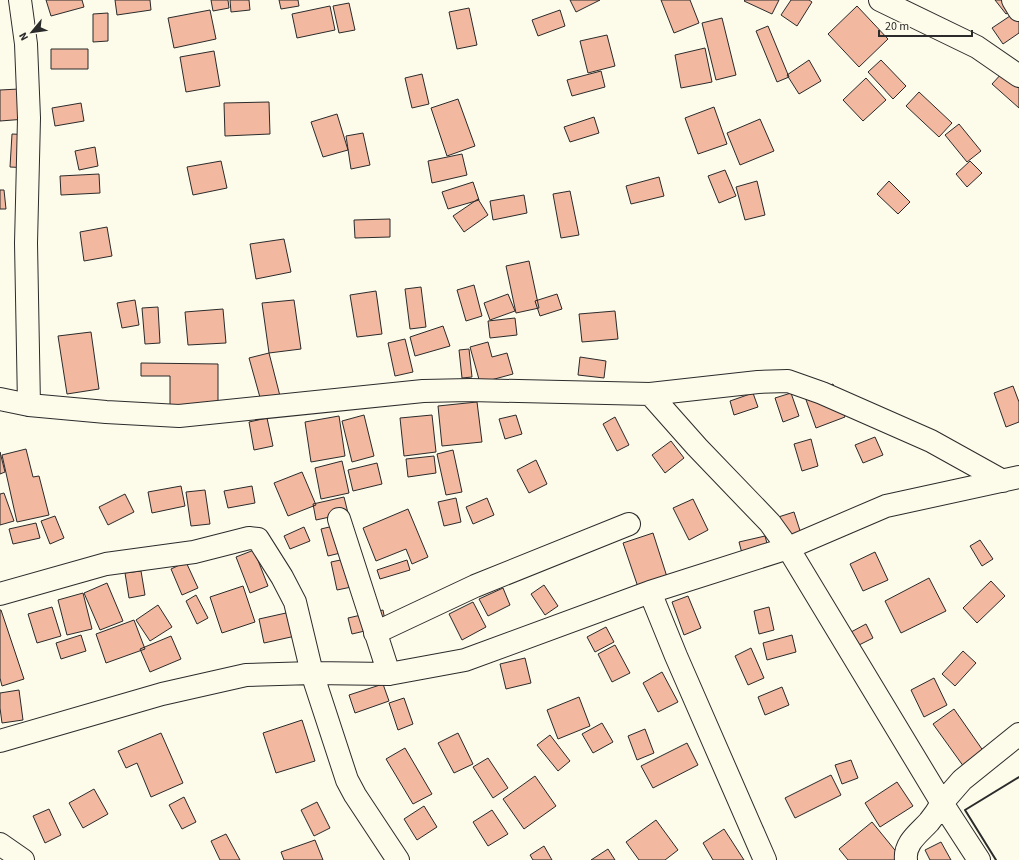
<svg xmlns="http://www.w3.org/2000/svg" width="1019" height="860" font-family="'Source Sans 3',sans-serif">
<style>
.building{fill:#f2b8a0;stroke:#2b2b2b}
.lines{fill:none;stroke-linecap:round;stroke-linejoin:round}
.street-casing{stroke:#2b2b2b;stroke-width:24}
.street{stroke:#fdfbea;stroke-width:22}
.wall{stroke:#2b2b2b;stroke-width:2}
</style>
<rect width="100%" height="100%" fill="#fdfbea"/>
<!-- building -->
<path class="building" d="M46,0H82L84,7L51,16Z
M115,0H150L151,10L117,15Z
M211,0H228L229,8L213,11Z
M230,0H249L250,10L231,12Z
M279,0H298L299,6L281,9Z
M570,0H600L576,12Z
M661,0H690L699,23L674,33Z
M745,0H779L772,14L744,1Z
M791,0H809L812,2L797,26L781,15Z
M995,0H1016L1019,5L1006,14Z
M349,3L355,30L339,33L333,6Z
M330,6L335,30L297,38L292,14Z
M857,6L888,39L859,67L828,34Z
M469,8L477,45L457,49L449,12Z
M210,10L216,39L174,48L168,18Z
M560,10L565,26L538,36L532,20Z
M1019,10V33L1003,44L992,28Z
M108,13V41L93,42V14Z
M722,18L736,75L716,80L702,23Z
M768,26L789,77L777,82L756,31Z
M607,35L615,66L588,73L580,41Z
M705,48L712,82L681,88L675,55Z
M51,49H88V69H51Z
M214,51L220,86L186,92L180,57Z
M809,60L821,81L799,94L787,75Z
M881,60L906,86L893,99L868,72Z
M601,71L605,87L572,96L567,80Z
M1003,72L1019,86V108L992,84Z
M422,74L429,104L412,108L405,78Z
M866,78L886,100L863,121L843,100Z
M38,88L39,118L0,121V90Z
M919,92L952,123L939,137L906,106Z
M458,99L475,146L447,156L431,108Z
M269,102L270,134L225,136L224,103Z
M81,103L84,121L55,126L52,108Z
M714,107L727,144L698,154L685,118Z
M337,114L348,150L323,157L311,122Z
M594,117L599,133L570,142L564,127Z
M760,119L774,151L740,165L727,133Z
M959,124L981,151L967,162L945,135Z
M363,133L370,165L351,169L346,136Z
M12,134L33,135L30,168L10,167Z
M95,147L98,166L79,170L75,151Z
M462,154L467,175L432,183L428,161Z
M221,161L227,188L193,195L187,167Z
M970,161L982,173L967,187L956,174Z
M725,170L736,196L719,203L708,176Z
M99,174L100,193L61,195L60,176Z
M659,177L664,196L631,204L626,186Z
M757,181L765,215L745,220L736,187Z
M889,181L910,202L898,214L877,194Z
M473,182L479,200L448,209L442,192Z
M0,190H4L6,209H0Z
M570,191L579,235L561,238L553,194Z
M524,195L527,213L493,220L490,201Z
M478,199L488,215L464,232L453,216Z
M390,219V237L355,238L354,220Z
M107,227L112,256L84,261L80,232Z
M284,239L291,272L256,279L250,244Z
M529,261L539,308L516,313L506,266Z
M474,285L482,316L466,321L457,290Z
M421,287L426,327L410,329L405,289Z
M376,291L382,334L357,337L350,295Z
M508,294L515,311L490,320L484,303Z
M557,294L562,309L540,316L535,301Z
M135,300L139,325L122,328L117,303Z
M294,300L301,349L269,353L262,303Z
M158,307L160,343L145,344L142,308Z
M223,309L226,343L188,345L185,312Z
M615,311L618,339L582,342L579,314Z
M515,318L517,335L490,338L488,321Z
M443,326L450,346L415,356L410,337Z
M91,332L99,389L67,394L58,336Z
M405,339L413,372L395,376L388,343Z
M488,342L492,357L507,353L513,374L480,383L470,347Z
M469,349L472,377L462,378L459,350Z
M269,353L280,396L261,401L249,358Z
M580,357L606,361L604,378L578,375Z
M141,363L218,364V407H170V376H141Z
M833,384L845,417L816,428L804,394Z
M1013,386L1019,402V422L1006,427L994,393Z
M753,393L758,407L734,415L730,401Z
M791,393L799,416L783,422L775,398Z
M477,402L482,442L442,446L438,406Z
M364,415L374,456L352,462L342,421Z
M432,415L436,452L404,456L400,418Z
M516,415L522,434L505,439L499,419Z
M339,416L345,456L311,462L305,422Z
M615,417L629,445L617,451L603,424Z
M267,418L273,446L254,450L249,422Z
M875,437L883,455L863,463L855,445Z
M811,439L818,466L802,471L794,444Z
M671,441L684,458L665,473L652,455Z
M26,449L33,477L39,476L49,515L17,522L2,455Z
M453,450L462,492L446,495L437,454Z
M0,452L5,472L0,474Z
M434,456L436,473L408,477L406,459Z
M536,460L547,484L529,493L517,470Z
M342,461L349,493L321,499L315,468Z
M377,463L382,484L353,491L348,470Z
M302,472L316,505L288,516L274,483Z
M181,486L185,506L152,513L148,492Z
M252,486L255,503L228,508L224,491Z
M205,490L210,524L191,526L186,492Z
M4,493L14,521L0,525V494Z
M125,494L134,512L108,525L99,507Z
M344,497L348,513L316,520L313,504Z
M456,498L461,522L444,526L438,502Z
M487,498L494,515L473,524L466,507Z
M693,499L708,530L689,540L673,508Z
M408,509L428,557L412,564L406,549L376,561L363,528Z
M794,512L805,546L766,521Z
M55,516L64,538L50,544L41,521Z
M350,522L357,549L328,556L321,529Z
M36,523L40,538L13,544L9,529Z
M304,527L310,541L290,549L284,536Z
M653,533L668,580L639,590L623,543Z
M765,536L770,554L744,561L739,542Z
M980,540L993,559L982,566L970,546Z
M254,550L268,586L250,593L236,557Z
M875,552L888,580L863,591L850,564Z
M355,557L361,585L337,590L331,562Z
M407,560L410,570L380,579L377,570Z
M186,562L198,588L182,595L171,569Z
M141,571L145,595L129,598L125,573Z
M929,578L946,611L901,633L885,601Z
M991,581L1005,596L977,623L963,608Z
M107,583L123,621L100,630L84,593Z
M544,585L558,606L545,615L531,594Z
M243,586L255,622L222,633L210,597Z
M503,588L510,605L488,616L479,599Z
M83,593L92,629L67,635L58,600Z
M196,595L208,618L197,624L186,601Z
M688,596L701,628L684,635L672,602Z
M473,602L486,627L462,640L449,614Z
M158,605L172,627L150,641L136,620Z
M52,607L61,636L37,643L28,614Z
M769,607L774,630L759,634L754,611Z
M304,609L309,633L264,643L259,619Z
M0,610H1L24,679L2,686L0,678Z
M383,610L386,626L352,634L348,618Z
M134,620L145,649L106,663L96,634Z
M866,624L873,638L845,652L838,639Z
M606,627L614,642L595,652L587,637Z
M81,635L86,651L61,659L56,643Z
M792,635L796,652L767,660L763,643Z
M171,636L181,659L150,672L140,649Z
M615,645L630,673L612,682L598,654Z
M751,648L764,678L748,685L735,656Z
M963,651L976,663L955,686L942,674Z
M525,658L531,683L506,689L500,664Z
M662,672L678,702L658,712L643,683Z
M934,678L947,705L924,717L911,690Z
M383,684L389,701L355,713L349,695Z
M782,687L789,705L765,715L758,697Z
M19,690L23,720L2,723L0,708V693Z
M579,697L590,726L558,739L547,710Z
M404,698L413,724L398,730L389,703Z
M954,709L984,752L964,767L933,724Z
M302,720L315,761L276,773L263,733Z
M602,723L613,742L593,753L582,734Z
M645,729L654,753L637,760L628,736Z
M161,733L183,783L151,797L137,763L126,768L118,751Z
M458,733L473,764L454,773L438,743Z
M550,735L570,761L558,771L537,745Z
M687,743L698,765L653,788L641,766Z
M405,748L432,794L413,804L386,759Z
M488,758L508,788L493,798L473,767Z
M851,760L858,778L842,784L835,765Z
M831,775L841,795L795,818L785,798Z
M535,776L556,806L524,829L503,799Z
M897,782L913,806L880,827L865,803Z
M94,789L108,814L83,828L69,803Z
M184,797L196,822L182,829L169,805Z
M317,802L330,828L314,836L301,810Z
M424,806L437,827L417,840L404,819Z
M49,809L61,835L45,843L33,816Z
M492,810L508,834L488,846L473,822Z
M656,820L678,850L665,860H639L626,842Z
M872,822L903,860H848L839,849Z
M724,829L744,860H713L703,843Z
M226,834L240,860H220L211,841Z
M315,840L323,860H284L281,852Z
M941,842L951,860H930L925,850Z
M544,846L552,860H533L530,855Z
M608,849L615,860H591Z"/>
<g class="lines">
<defs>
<path id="street" d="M20,0L26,44L29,118L26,243L29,405
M880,0L977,47L1019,76
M1013,0L1019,10
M650,394L697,447L770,523L788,548L942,803C938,810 934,816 929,822C919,833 904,843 906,860
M0,399L29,405L106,412L179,416L423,391L470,390L650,394L758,382L788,381L822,393L931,441L1003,481
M339,519L389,674
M650,592L676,656L765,860
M0,594L106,564L194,552L249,538L258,539L282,577L295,602L312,673L347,780L355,795L398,860
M375,633L475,586L629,524
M0,741L162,694L246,675L312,673L389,674L465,660L650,592L788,548L886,506L1019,477
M0,844L23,860
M979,860L942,803L962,780L1019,734"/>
</defs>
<!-- street casing -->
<use href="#street" class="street-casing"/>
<!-- street -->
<use href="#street" class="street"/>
<!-- wall -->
<path class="wall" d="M996,860L965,810L1019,777"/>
</g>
<!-- north arrow -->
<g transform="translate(32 32) rotate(241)" stroke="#fdfbea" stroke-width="3" paint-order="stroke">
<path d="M0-3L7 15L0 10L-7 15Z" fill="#2b2b2b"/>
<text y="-6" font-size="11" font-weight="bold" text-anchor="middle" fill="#2b2b2b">N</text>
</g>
<!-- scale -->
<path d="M879 30v6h93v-6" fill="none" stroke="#2b2b2b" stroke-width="2"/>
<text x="885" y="30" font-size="12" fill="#2b2b2b" stroke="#fdfbea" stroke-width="3" paint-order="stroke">20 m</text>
</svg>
